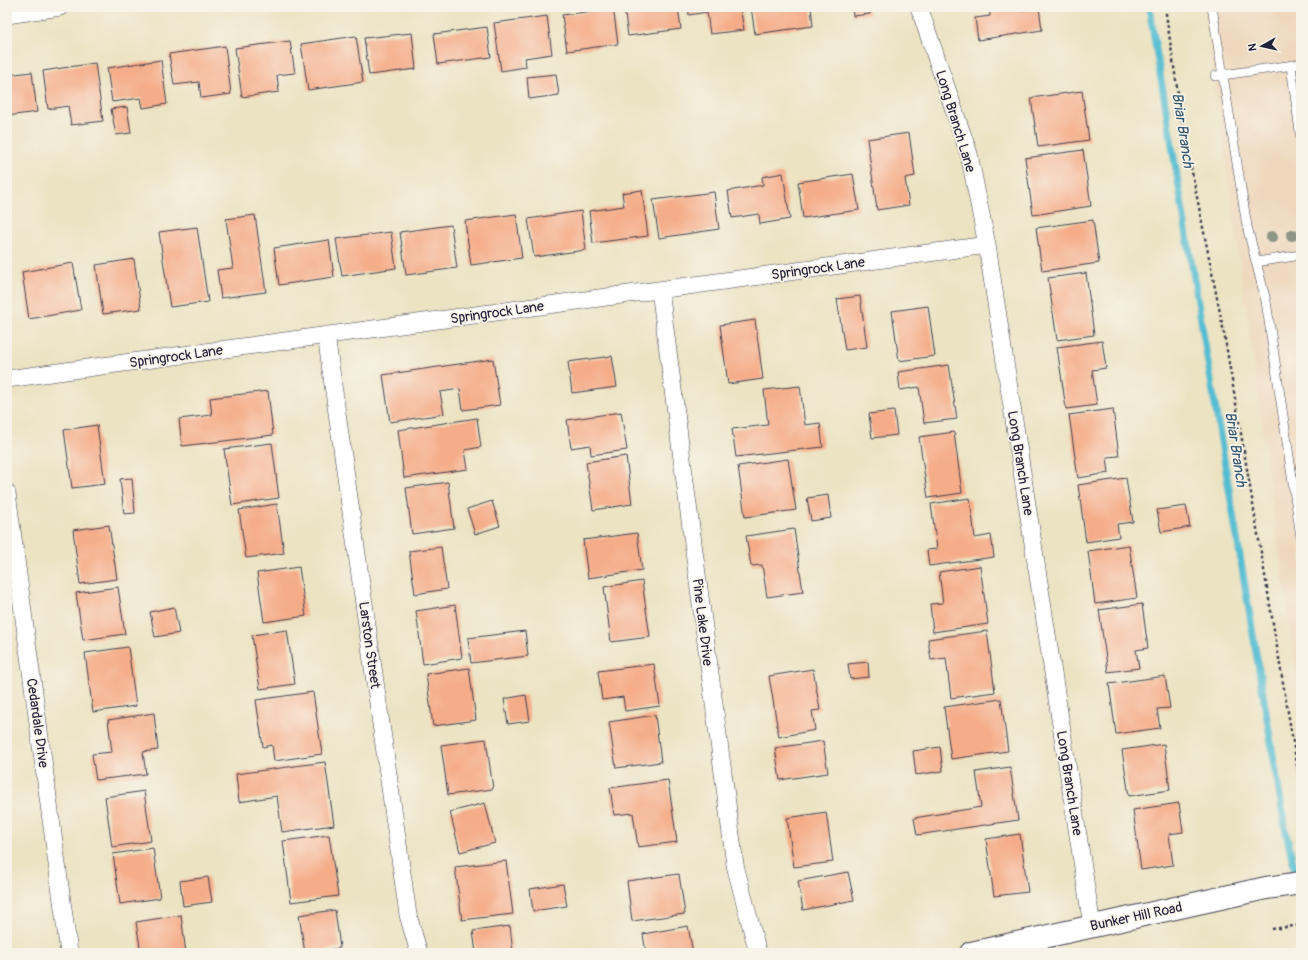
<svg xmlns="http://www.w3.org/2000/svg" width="1308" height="960" font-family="Pangolin,sans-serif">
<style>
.built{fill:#eed7bb}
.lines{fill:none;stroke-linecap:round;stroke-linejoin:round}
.stream{stroke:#55bdd2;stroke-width:7}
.building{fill:#f5ac88}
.lane-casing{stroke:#403f4f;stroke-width:10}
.street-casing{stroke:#403f4f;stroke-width:18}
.secondary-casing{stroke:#403f4f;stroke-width:24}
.path{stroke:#403f4f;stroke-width:2.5;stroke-dasharray:3 3;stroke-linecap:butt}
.lane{stroke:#fff;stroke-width:9}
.street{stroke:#fff;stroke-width:17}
.secondary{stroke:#fff;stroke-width:22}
.tree{fill:#8d9584}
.labels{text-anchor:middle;stroke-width:3.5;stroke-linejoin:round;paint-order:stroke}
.street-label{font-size:14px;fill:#22223b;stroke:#f7f3e8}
.water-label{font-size:15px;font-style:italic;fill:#345870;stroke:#f7f3e8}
</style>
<rect width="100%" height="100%" fill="#f7f3e8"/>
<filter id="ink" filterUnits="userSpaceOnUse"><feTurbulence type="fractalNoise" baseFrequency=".025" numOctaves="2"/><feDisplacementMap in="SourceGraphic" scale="8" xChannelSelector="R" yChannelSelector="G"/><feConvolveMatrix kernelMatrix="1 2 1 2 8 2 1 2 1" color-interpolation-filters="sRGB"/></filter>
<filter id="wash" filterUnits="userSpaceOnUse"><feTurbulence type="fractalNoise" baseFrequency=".012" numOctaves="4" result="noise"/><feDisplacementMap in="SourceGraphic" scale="16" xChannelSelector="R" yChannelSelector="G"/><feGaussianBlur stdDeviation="0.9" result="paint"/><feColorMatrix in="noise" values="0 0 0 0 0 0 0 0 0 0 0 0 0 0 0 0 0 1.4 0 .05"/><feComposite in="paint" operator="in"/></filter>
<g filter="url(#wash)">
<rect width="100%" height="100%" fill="#ebe3c2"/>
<!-- built -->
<path class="built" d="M1204,7H1301V712L1240,262Z"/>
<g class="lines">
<!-- stream -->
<path class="stream" d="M1149,7L1286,833L1301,895"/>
</g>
<g id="blocks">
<!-- building -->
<path class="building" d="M593,7H613L618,44L567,51L562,15L593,11Z
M624,7H678L681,29L628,36Z
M688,7H740L744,30L710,34L707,12L689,15Z
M751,7H811L813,26L755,34Z
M852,7H869L870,14L853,16Z
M989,7H1019V11L1039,7L1042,30L978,40L975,18L990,16Z
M547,16L552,54L525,58L526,67L501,71L494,23Z
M487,27L491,57L438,64L434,34Z
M412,33L416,69L369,75L364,38Z
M356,36L363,82L308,90L301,44Z
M290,41L295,73L277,75L279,92L242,97L235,48Z
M225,46L231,94L201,98L199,82L174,85L169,54Z
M161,60L167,104L143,108L141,98L112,102L107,68Z
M95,63L103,121L71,125L68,106L48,109L43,71Z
M32,72L37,112L7,116V75Z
M556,74L559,95L529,99L527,77Z
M1082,91L1089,140L1038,147L1031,98Z
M127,107L131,133L116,135L111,109Z
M909,133L915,176L905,178L909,205L877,210L867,139Z
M1083,150L1091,206L1033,215L1025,158Z
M783,173L790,219L760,224L759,214L732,218L728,191L763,185L762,177Z
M853,174L859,210L803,218L798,182Z
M642,190L648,236L593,243L589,211L624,206L622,193Z
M714,192L719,229L659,238L653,200Z
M581,211L586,250L534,257L528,219Z
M516,214L522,258L471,265L465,221Z
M255,215L266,292L221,298L217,270L233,268L226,219Z
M1093,220L1099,263L1042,271L1036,228Z
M451,225L457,268L406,275L400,232Z
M197,227L208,302L170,307L159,232Z
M391,232L396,268L342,276L336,239Z
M329,240L334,277L279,285L274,248Z
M134,259L141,309L103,314L96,265Z
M73,263L81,310L29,319L22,272Z
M1086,273L1094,335L1057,340L1048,278Z
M860,296L867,347L845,350L837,299Z
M928,306L935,356L899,361L892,311Z
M755,320L763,379L728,384L720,325Z
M1102,341L1106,368L1092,370L1097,405L1066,409L1057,347Z
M612,356L617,387L572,393L568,362Z
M493,359L500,405L463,410L460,389L440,392L444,414L390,422L383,375Z
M949,365L957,419L924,423L919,387L900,390L898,372Z
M800,386L805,425L820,423L823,447L736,457L732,429L768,425L764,390Z
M268,391L273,435L182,446L179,419L212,415L210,398Z
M1113,409L1119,456L1107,457L1109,473L1078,478L1069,415Z
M894,411L897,435L872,438L869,414Z
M621,412L627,450L591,455L590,445L571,448L567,420Z
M477,418L481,447L465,450L468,469L404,478L398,430Z
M97,425L105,484L72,488L64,430Z
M954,432L962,493L928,498L919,437Z
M272,443L279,498L232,505L224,449Z
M626,456L632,504L593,510L586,462Z
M788,459L796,510L745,517L738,466Z
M132,478L135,513L124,514L120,479Z
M1126,478L1133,522L1117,524L1119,537L1086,542L1078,485Z
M448,482L454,528L412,534L406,488Z
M828,495L831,518L811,521L807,498Z
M970,498L975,538L991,535L994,557L929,566L927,550L937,549L931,504Z
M492,501L500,526L475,534L467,509Z
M277,504L284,553L246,558L239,510Z
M1186,506L1190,527L1161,532L1157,510Z
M109,525L117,579L80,584L73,530Z
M794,529L803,592L767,597L762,565L751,566L746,536Z
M637,533L642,570L588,578L583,540Z
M1129,545L1137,598L1095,604L1088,551Z
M441,547L447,589L415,594L409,551Z
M980,566L988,624L933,632L930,604L943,603L939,572Z
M299,567L306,616L264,622L257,573Z
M642,581L650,637L611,642L604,587Z
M118,587L125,634L83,640L76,593Z
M1142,604L1148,648L1136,650L1139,668L1108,672L1099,610Z
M455,605L462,658L423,664L416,611Z
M174,607L179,633L155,637L150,612Z
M287,630L295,684L260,689L252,635Z
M525,631L528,656L471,663L468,638Z
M987,631L995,692L951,698L946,658L931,660L928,639Z
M128,647L136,706L93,712L85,653Z
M868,662L869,677L850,679L848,664Z
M654,664L660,706L625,711L623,697L602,700L598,671Z
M469,668L476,720L433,726L426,674Z
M813,669L820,710L812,711L815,730L779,737L769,676Z
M1165,676L1170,708L1157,709L1160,728L1116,734L1109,684Z
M313,692L322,754L274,761L272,745L263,747L256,700Z
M526,695L530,721L508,724L504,699Z
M1001,699L1008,751L951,759L944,707Z
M154,713L158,750L143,752L146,774L96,780L92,754L112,752L108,720Z
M655,715L661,762L616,768L609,722Z
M486,739L493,789L448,795L441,745Z
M823,741L828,773L780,780L775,748Z
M1164,744L1170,790L1129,796L1122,750Z
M940,747L943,771L916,775L913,751Z
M325,762L334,825L282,832L277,796L239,802L236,774Z
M1010,767L1018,820L917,835L914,818L981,807L976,772Z
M668,780L677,842L638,847L633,813L614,815L610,788Z
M144,791L151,841L112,847L105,797Z
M485,803L495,843L460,852L450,812Z
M1179,803L1183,832L1169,834L1173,865L1141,870L1133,810Z
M826,812L833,862L794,867L787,818Z
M1020,834L1028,892L994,896L986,839Z
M329,835L338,896L291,902L283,841Z
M153,848L160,898L120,904L113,854Z
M506,861L513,914L462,920L455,867Z
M848,872L854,900L803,910L798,881Z
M679,874L685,914L632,921L627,881Z
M208,877L212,902L183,906L180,881Z
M563,884L567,906L533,911L530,889Z
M335,910L340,948L305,953L299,915Z
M181,915L186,953H141L136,922Z
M510,926L513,953H476L473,931Z
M688,926L693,953H646L643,934Z"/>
</g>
</g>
<g filter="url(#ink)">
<use href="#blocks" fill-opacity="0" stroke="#403f4f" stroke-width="1"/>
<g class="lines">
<defs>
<path id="lane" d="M1212,7L1247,226L1266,301L1301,537
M1291,66L1301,139
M1215,76L1301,64
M1256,262L1301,255"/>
<path id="street" d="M919,7L969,154L987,245L1092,926
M7,15L60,7
M660,290L735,865L758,953
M326,335L408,915L419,953
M7,379L987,245
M7,493L69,953"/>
<path id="secondary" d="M971,953L1266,888L1301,883"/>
</defs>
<!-- lane casing -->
<use href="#lane" class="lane-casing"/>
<!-- street casing -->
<use href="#street" class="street-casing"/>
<!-- secondary casing -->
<use href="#secondary" class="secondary-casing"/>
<!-- path -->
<path class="path" d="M1165,7L1183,127L1224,333L1301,789
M1272,929L1301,925"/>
<!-- lane -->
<use href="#lane" class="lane"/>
<!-- street -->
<use href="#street" class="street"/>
<!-- secondary -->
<use href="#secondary" class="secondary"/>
</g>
<!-- trees -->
<g class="tree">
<circle cx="1292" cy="235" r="6"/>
<circle cx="1272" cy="237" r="6"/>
</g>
</g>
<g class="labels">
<!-- street labels -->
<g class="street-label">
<text transform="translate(956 121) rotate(73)" y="5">Long Branch Lane</text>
<text transform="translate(818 268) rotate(-8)" y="5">Springrock Lane</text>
<text transform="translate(497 312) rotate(-8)" y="5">Springrock Lane</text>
<text transform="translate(176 356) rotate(-8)" y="5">Springrock Lane</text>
<text transform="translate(1021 463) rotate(81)" y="5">Long Branch Lane</text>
<text transform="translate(703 622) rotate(83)" y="5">Pine Lake Drive</text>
<text transform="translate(370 645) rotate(82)" y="5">Larston Street</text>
<text transform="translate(38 723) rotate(82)" y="5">Cedardale Drive</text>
<text transform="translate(1070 783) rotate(81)" y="5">Long Branch Lane</text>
<text transform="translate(1136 916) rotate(-12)" y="5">Bunker Hill Road</text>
</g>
<!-- water labels -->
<g class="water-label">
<text transform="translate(1183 130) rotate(81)" y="5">Briar Branch</text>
<text transform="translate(1236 449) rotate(81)" y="5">Briar Branch</text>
</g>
</g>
<!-- margin -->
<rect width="1308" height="960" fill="none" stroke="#f7f3e8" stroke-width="24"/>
<!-- north arrow -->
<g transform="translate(1262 46) rotate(262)" stroke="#f7f3e8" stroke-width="3" paint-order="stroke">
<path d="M0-3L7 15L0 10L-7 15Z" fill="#22223b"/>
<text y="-6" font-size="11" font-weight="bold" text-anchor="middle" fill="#22223b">N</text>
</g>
</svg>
